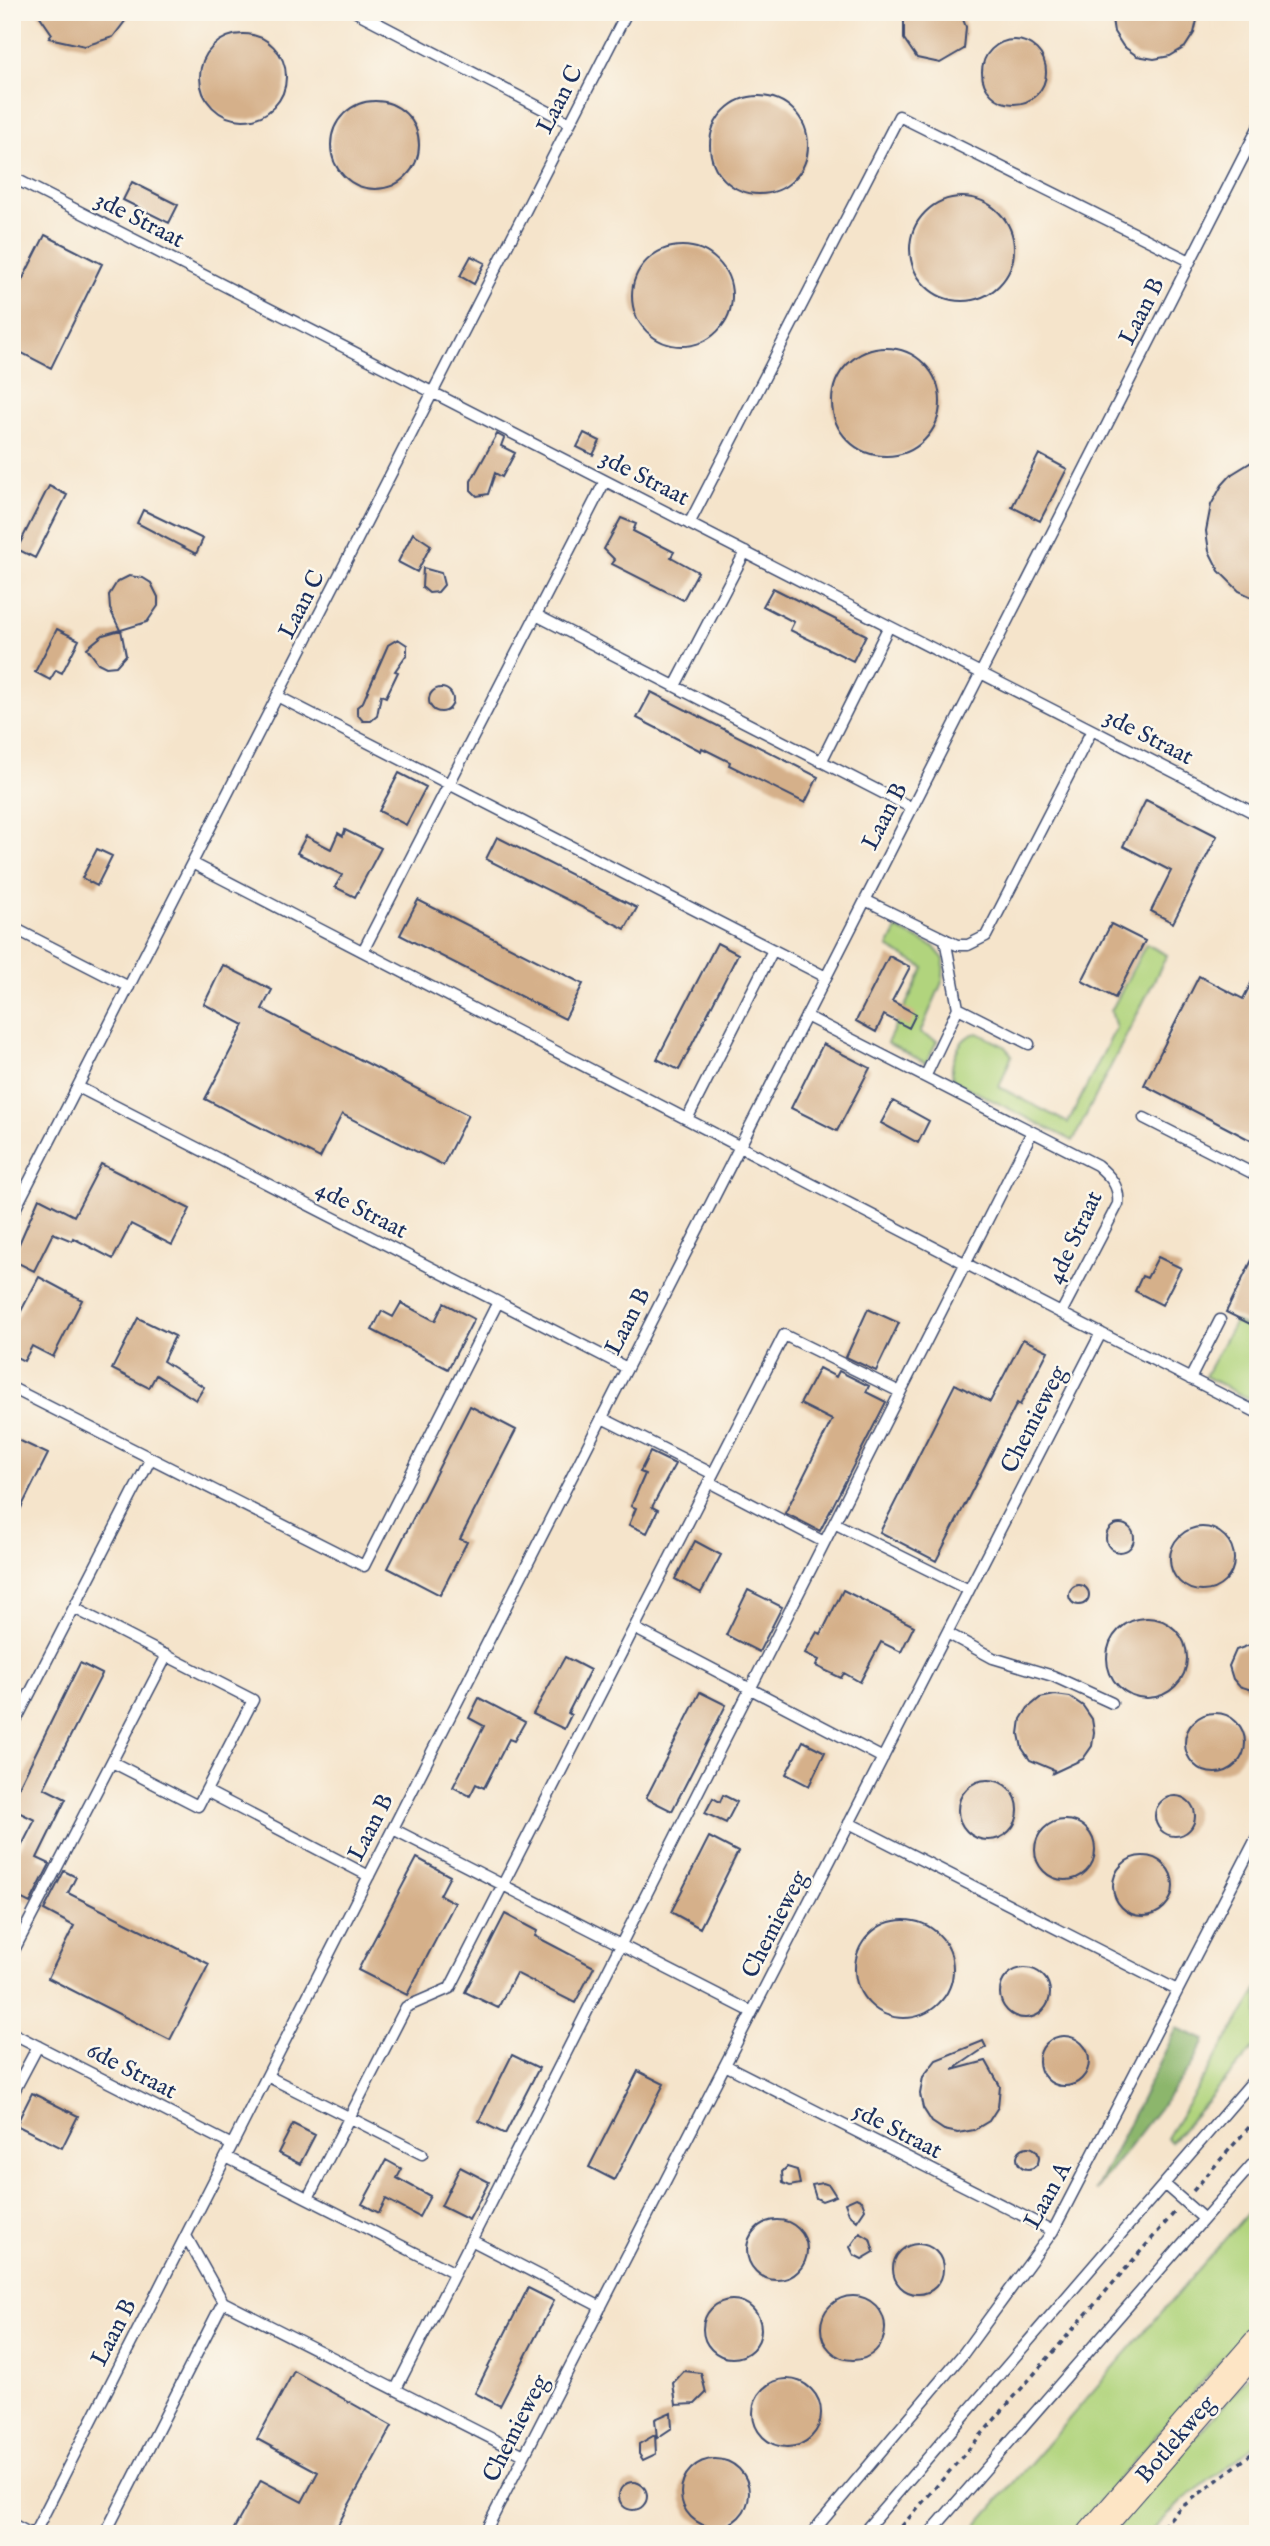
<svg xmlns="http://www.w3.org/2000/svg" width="1270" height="2546" font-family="'IM FELL English',serif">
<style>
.green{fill:#b1d47d;stroke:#66826e;stroke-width:2}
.forest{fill:#8cb66c;stroke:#547265;stroke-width:2}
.building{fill:#d5b08a}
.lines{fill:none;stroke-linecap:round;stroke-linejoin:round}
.lane-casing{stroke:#3c4a6e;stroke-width:13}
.secondary-casing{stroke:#3c4a6e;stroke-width:32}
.path{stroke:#3c4a6e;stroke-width:3.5;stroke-dasharray:5 5;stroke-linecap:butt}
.lane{stroke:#fff;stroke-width:10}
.secondary{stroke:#fde5c5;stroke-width:30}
.labels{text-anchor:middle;stroke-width:5;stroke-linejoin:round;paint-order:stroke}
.street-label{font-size:24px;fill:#1b2f5e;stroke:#fbf7ec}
</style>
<rect width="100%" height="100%" fill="#fbf7ec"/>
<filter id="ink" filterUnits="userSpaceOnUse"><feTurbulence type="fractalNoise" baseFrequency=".0143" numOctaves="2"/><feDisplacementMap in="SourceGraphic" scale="14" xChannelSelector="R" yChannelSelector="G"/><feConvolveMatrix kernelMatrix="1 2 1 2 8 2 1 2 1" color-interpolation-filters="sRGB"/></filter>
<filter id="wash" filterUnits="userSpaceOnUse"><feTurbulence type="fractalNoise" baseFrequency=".00686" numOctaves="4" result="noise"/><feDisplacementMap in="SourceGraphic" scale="28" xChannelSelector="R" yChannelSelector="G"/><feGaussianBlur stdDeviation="1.57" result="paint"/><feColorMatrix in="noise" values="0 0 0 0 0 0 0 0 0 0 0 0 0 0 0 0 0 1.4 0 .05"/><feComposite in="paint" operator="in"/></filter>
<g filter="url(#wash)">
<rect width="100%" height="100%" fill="#f5e4cb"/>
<!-- green -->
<path class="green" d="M897,929L933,946L944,959L943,980L920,1033L937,1041L926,1063L887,1043L924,968L888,947Z
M1146,944L1167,955L1073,1141L954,1081C947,1065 959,1035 978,1033L1004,1046L1012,1055L999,1087L1068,1123L1116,1028L1111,1011Z
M1235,1321L1258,1333V1404L1205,1376Z
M1258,1989V2043L1171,2142L1167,2138Z
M1258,2201V2318L1071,2534H969Z
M1258,2365V2443L1183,2500L1149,2534H1111Z"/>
<!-- forest -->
<path class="forest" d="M1177,2028L1205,2040L1191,2067L1095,2191Z"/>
<g id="blocks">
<!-- building -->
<path class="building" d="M37,12H132L113,37L85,46L49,38L52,34Z
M904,12H960L966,27L964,49L940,63L917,58L904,39Z
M1111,12H1199L1194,33L1185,47L1170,56L1154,59L1137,56L1123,46L1114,32Z
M200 77a43 43 0 1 1 86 0a43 43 0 1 1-86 0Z
M982 72a32 32 0 1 1 64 0a32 32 0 1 1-64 0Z
M710 145a49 49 0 1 1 98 0a49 49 0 1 1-98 0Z
M331 145a44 44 0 1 1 88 0a44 44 0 1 1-88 0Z
M132,182L178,205L169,223L123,200Z
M910 249a52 52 0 1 1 104 0a52 52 0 1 1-104 0Z
M45,235L102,264L51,368L12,348V300Z
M632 296a50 50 0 1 1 100 0a50 50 0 1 1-100 0Z
M471,256L485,263L474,284L460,276Z
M832 402a54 54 0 1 1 108 0a54 54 0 1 1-108 0Z
M584,433L600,441L593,455L577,447Z
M497,434L504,438L501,446L515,453L502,477L495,473L488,494L477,496L471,490V481Z
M1039,454L1067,469L1040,521L1012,507Z
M1258,458V600L1239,591L1219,571L1209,551L1206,531L1211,505L1222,485L1232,474Z
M49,486L67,495L35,558L17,549Z
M143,510L203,539L196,554L137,523Z
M621,518L636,524L633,531L674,552L671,557L698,572L683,600L612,564L615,560L604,549Z
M413,533L431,545L417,572L398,562Z
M423,568L441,573L444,585L438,592L429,593L422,587Z
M129,576L143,578L151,583L158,597V606L147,622L121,630L126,655L116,666L106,667L98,663L87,648L103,635L120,630L110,609L109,595L117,582Z
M773,588L866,635L853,661L790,630L794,622L763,606Z
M57,629L79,640L62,673L56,670L50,680L35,672Z
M398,639L407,645V654L395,671L398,672L386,697L381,695L377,716L371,721H363L357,714V707L363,702L388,645Z
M429 700a12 12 0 1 1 24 0a12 12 0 1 1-24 0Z
M651,692L818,777L805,803L729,765L730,762L702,748L701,751L637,718Z
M399,773L426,787L406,825L379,811Z
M1146,800L1217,836L1173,923L1151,911L1171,871L1123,846Z
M345,830L381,848L355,897L335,887L342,875L297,853L306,836L331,849L338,833L343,836Z
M497,837L637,908L625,929L486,859Z
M97,849L112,856L97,886L82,878Z
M418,900L583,984L565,1019L400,935Z
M1111,924L1145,941L1115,998L1082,981Z
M717,943L738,954L679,1070L657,1059Z
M889,956L910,967L892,1001L916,1014L909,1028L884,1015L876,1032L856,1021Z
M223,965L272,990L262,1009L468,1115L443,1165L342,1114L320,1158L205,1099L244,1025L204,1004Z
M1258,970V1144L1144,1085L1199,976L1243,999Z
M823,1044L870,1068L837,1131L791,1108Z
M893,1101L929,1121L918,1143L881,1123Z
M101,1164L190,1209L172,1245L131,1224L113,1259L73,1238L72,1241L53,1233L34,1271L12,1260L39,1198L74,1216Z
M1258,1248V1328L1226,1312Z
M1158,1257L1181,1268L1162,1305L1135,1291L1142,1276L1147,1278Z
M39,1277L82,1300L53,1357L32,1346L24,1361L12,1355V1328Z
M401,1303L435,1321L444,1303L474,1319L448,1369L372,1330L382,1311L393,1317Z
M868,1309L899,1323L876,1371L846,1357Z
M138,1318L175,1336L163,1361L204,1387L196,1400L156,1375L149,1388L112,1369Z
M1023,1339L1048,1351L1020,1405L1017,1403L936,1561L880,1532L955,1384L990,1402Z
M819,1368L836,1377L839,1371L869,1386L866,1392L886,1402L820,1531L785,1513L832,1420L800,1404Z
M470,1406L516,1430L460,1539L467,1542L440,1595L388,1568Z
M12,1437L48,1454L12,1526Z
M650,1452L675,1464L652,1507L658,1510L647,1533L629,1525L636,1508L631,1506L645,1474L640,1472Z
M1106 1538a14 14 0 1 1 28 0a14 14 0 1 1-28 0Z
M1170 1559a32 32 0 1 1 64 0a32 32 0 1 1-64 0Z
M695,1541L721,1555L701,1593L675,1579Z
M1069 1595a10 10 0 1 1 20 0a10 10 0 1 1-20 0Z
M748,1590L782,1607L759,1652L726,1635Z
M843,1590L914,1626L901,1652L881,1642L860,1682L844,1673L841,1678L816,1666L819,1660L805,1653L817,1632L821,1634Z
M1107 1658a40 40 0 1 1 80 0a40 40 0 1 1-80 0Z
M1258,1642V1692L1239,1686L1233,1679L1229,1666L1236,1650Z
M565,1657L590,1670L568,1713L571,1715L564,1729L533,1714Z
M80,1663L102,1674L44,1788L66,1799L37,1858L50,1864L30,1903L12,1894V1845L20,1849L35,1820L12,1809V1801Z
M700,1692L726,1705L672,1811L646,1798Z
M1055,1695L1070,1697L1083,1706L1092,1719L1094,1732L1092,1746L1083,1759L1053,1773L1054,1770L1030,1760L1022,1748L1019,1734L1021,1719L1028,1708L1040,1698Z
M479,1698L525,1722L514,1741L509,1739L484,1788L476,1784L470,1796L453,1787L484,1726L469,1718Z
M1185 1743a30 30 0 1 1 60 0a30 30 0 1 1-60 0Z
M803,1741L825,1752L809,1786L786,1774Z
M958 1810a30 30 0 1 1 60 0a30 30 0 1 1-60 0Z
M723,1795L737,1802L726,1823L705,1813L713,1798L720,1802Z
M1155 1816a20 20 0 1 1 40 0a20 20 0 1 1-40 0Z
M1035 1850a30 30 0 1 1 60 0a30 30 0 1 1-60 0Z
M709,1837L738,1852L700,1928L671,1912Z
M1113 1886a30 30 0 1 1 60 0a30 30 0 1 1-60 0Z
M417,1858L450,1876L440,1895L455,1903L407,1995L358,1970Z
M64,1871L76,1877L68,1893L209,1964L170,2040L48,1978L74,1926L44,1910Z
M505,1914L537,1931L535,1936L594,1967L575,2003L516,1973L498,2008L465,1992Z
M855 1969a49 49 0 1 1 98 0a49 49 0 1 1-98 0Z
M1000 1993a25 25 0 1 1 50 0a25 25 0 1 1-50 0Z
M1039 2061a25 25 0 1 1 50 0a25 25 0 1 1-50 0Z
M983,2041L986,2047L952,2070L986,2061L1000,2086L998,2107L989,2121L974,2130L958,2133L944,2130L932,2122L923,2108L920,2094L923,2077L936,2060Z
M512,2055L539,2068L505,2134L479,2121Z
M638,2071L664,2084L614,2180L589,2167Z
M32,2093L78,2116L62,2148L16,2125Z
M293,2124L315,2135L300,2164L278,2153Z
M1017 2158a11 11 0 1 1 22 0a11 11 0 1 1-22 0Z
M386,2160L402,2169L397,2178L430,2196L419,2217L386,2199L379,2213L362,2204Z
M460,2167L489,2182L469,2220L441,2206Z
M787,2167L797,2170L800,2184L790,2186L783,2183L782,2172Z
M823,2183L829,2185L836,2196L822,2201L816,2198L812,2185Z
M856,2198L862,2201L865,2209L857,2221L849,2214L845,2203Z
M747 2250a30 30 0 1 1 60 0a30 30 0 1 1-60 0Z
M860,2233L870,2239L874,2252L862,2259L854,2255L850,2247Z
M893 2269a25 25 0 1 1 50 0a25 25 0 1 1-50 0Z
M528,2288L554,2301L500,2406L475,2393Z
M821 2328a32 32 0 1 1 64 0a32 32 0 1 1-64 0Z
M703 2329a29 29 0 1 1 58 0a29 29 0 1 1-58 0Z
M294,2371L392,2426L333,2534H231L261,2480L302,2502L318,2472L257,2439Z
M684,2371L701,2373L706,2393L695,2404L676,2405L673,2383Z
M753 2413a34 34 0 1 1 68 0a34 34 0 1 1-68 0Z
M671,2412L672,2428L657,2438L655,2419Z
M655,2435L656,2454L643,2460L639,2454V2444Z
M681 2493a34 34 0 1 1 68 0a34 34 0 1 1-68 0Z
M619 2496a14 14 0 1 1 28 0a14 14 0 1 1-28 0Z"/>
</g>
</g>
<g filter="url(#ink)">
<use href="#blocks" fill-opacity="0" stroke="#3c4a6e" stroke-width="2"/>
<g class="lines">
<defs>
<path id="lane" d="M356,12L570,123
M12,177L1258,815
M689,524L899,116L1190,261
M536,615L912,808
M675,686L745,552
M277,696L826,977
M821,762L889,626
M192,863L1061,1313
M865,900L957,945H968L986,936L1092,730
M12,927L129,987
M363,951L605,481
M958,1008L1029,1044
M806,1016L1097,1165C1110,1176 1120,1186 1118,1204L1061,1313L1258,1413
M925,1077L958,1008L945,939
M78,1087L627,1368
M1144,1118L1258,1176
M687,1119L773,950
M12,1215L627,12
M1190,1379L1220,1320
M12,1388L364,1566L498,1302
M602,1418L713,1474
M709,1482L824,1542
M834,1523L969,1590
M74,1608L253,1700L198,1806L112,1762
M634,1628L883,1758
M947,1633L993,1658L1053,1676L1112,1703
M12,1728L151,1458
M206,1791L369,1876
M849,1823L1177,1990
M393,1829L752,2012
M12,1954L167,1655
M12,2033L232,2145
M725,2065L1053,2231
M267,2076L422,2154
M12,2095L38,2046
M226,2157L455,2273
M1164,2184L1258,2075
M308,2198L406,2007L450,1988L784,1335L900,1392
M1204,2219L1258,2158
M186,2236L223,2302L524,2455
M471,2240L601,2307
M396,2389L1032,1132
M12,2524L31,2534
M34,2534L1258,128
M105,2534L223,2302
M484,2534L1101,1333
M811,2534L963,2354L1053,2231L1258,1835
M862,2534L1164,2184L1204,2219L929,2534"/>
<path id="secondary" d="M1093,2534L1258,2344"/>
</defs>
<!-- lane casing -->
<use href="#lane" class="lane-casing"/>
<!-- secondary casing -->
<use href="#secondary" class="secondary-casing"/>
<!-- path -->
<path class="path" d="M1193,2191L1258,2117
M895,2534L1174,2213
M1156,2534L1178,2510L1258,2449"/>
<!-- lane -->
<use href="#lane" class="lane"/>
<!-- secondary -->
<use href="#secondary" class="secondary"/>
</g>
</g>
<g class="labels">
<!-- street labels -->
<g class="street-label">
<text transform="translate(559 99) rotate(-63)" y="8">Laan C</text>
<text transform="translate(140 219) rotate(27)" y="8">3de Straat</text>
<text transform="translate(1141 311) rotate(-63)" y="8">Laan B</text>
<text transform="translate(645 477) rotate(27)" y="8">3de Straat</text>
<text transform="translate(301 604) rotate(-63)" y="8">Laan C</text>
<text transform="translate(1149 736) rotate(27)" y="8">3de Straat</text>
<text transform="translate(884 816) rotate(-63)" y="8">Laan B</text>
<text transform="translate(362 1209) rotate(27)" y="8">4de Straat</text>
<text transform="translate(1074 1237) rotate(-65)" y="8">4de Straat</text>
<text transform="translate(627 1321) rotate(-63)" y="8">Laan B</text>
<text transform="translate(1033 1419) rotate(-63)" y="8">Chemieweg</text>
<text transform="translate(370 1827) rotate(-63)" y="8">Laan B</text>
<text transform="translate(774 1924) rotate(-63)" y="8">Chemieweg</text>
<text transform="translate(132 2070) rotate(27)" y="8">6de Straat</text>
<text transform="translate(898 2130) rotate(27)" y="8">5de Straat</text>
<text transform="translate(1047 2195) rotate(-61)" y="8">Laan A</text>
<text transform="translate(113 2332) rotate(-63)" y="8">Laan B</text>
<text transform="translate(515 2428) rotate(-63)" y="8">Chemieweg</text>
<text transform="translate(1175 2439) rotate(-49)" y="8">Botlekweg</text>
</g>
</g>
<!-- margin -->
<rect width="1270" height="2546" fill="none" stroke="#fbf7ec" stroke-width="42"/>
</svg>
